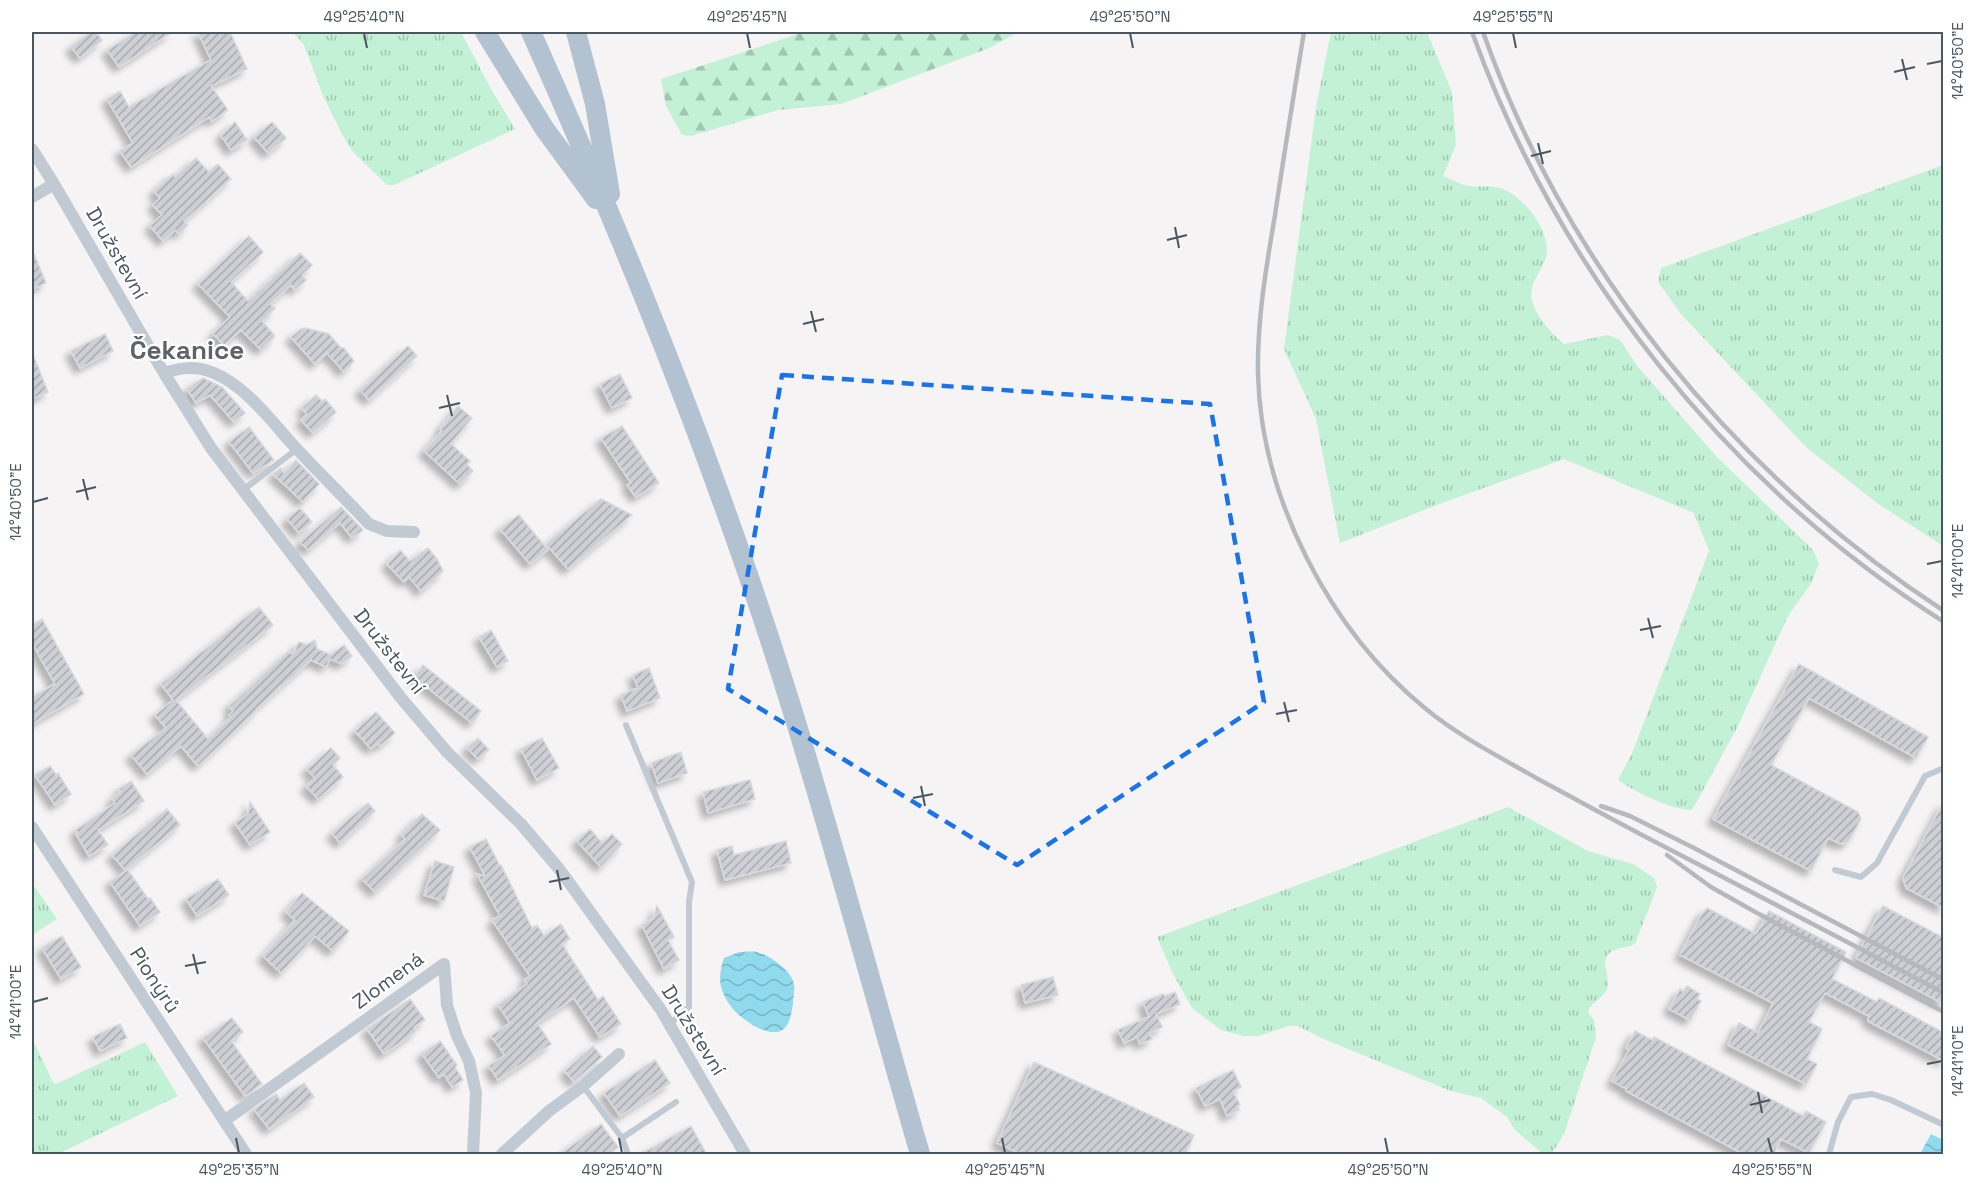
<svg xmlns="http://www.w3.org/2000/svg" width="1975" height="1186" font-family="'Space Grotesk',sans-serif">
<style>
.grass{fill:url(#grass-tufts)}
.forest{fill:url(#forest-firs)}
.water{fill:url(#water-waves)}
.building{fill:url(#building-hatch);stroke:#d7d9de;stroke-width:1.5;filter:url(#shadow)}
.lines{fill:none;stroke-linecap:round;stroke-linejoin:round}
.service{stroke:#c1cad2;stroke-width:6}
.minor{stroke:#c1cad2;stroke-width:12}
.primary{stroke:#b3c2d1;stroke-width:20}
.rail{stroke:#b5b8bd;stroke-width:4.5}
.marked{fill:none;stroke:#1a73e8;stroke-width:4.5;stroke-dasharray:12 8;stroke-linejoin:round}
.ticks{fill:none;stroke:#4a5661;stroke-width:2}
.labels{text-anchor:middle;stroke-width:4.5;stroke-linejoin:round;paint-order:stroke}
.street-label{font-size:20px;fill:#4a5661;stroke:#fff}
.district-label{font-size:26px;font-weight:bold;fill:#5f6368;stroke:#fff}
.neatline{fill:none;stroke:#4a5661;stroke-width:2}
.ticks-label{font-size:15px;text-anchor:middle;fill:#4a5661}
</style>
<defs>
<pattern id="grass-tufts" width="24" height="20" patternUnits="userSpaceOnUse" patternTransform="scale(1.5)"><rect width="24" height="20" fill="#c3f1d5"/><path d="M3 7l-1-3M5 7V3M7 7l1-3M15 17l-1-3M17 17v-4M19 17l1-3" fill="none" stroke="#a0c6b0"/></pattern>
<pattern id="forest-firs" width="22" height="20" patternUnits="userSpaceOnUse" patternTransform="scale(1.5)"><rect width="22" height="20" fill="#c3f1d5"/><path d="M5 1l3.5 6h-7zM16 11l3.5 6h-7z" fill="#a0c6b0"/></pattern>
<pattern id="water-waves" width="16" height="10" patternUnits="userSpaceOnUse" patternTransform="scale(1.5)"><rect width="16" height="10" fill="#90daee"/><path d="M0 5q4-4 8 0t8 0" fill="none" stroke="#78b4c4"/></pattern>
<pattern id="building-hatch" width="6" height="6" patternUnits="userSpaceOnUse" patternTransform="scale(1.5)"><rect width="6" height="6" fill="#cdcfd5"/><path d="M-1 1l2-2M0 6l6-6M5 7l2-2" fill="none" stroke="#a8abb0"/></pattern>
<filter id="shadow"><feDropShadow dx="-5.5" dy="5.5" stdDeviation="3" flood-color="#0004"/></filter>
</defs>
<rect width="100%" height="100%" fill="#f5f3f3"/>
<!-- grass -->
<path class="grass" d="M293,32H461L491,89L515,129L394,185H387L353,152L343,136L323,96L304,45Z
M1331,32H1427L1452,92L1456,145L1443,176C1451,179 1461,185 1469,186C1482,188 1493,184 1505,190C1525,199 1549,230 1547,253C1545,269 1527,283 1532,300C1536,317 1552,334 1564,344L1608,335L1620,340L1638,367L1717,457L1813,550L1819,563L1812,582L1788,616L1737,728L1692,810C1669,809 1637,793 1618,780L1633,751L1709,551L1694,513L1564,459L1442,503L1340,543L1316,419L1284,349L1316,107Z
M1943,165V546L1877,503L1807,448L1681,314L1658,282L1661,268Z
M1508,807L1588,851L1633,864L1654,878L1657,887L1635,944C1628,947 1618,948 1612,951C1596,962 1614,978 1606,991C1601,1000 1590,1003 1588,1012L1594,1021L1596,1037L1564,1134L1552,1153L1543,1154L1515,1130L1507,1117L1481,1098L1451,1091L1321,1038L1298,1026H1289L1258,1036H1244L1221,1030L1192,1008L1173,974L1157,937Z
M32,883L57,919L32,935Z
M32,1038L53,1082L56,1084L145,1042L178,1096L58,1154H32Z"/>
<!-- forest -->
<path class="forest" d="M804,32H1018L989,48L841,104L778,110L691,136L682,135L666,106L661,79Z"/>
<!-- water -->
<path class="water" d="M739,952C744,952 752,951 757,952C770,956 791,970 794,984C795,990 793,997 793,1003C792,1009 791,1019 787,1025C776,1044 742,1020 733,1009C719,991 717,979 724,958Z
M1931,1134L1943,1140V1154H1920Z"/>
<!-- building -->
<path class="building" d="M91,32H96L102,40L80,58L71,47Z
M136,32H172L119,67L107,50Z
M198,32H230L247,69L211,86L228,110L212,121L209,117L131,167L120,151L133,143L107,99L120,91L129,107L211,60Z
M235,122L247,140L231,150L221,135Z
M272,122L286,138L268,153L254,137Z
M196,158L209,172L218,164L231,179L184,221L188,225L179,234L175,230L163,241L150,226L162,215L153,205L160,198L154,191L173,174L175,177Z
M249,236L263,252L231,282L248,301L300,253L312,265L302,275L306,280L295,290L291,285L270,304L275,308L262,321L275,336L261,350L241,330L224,345L213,334L230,317L198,284Z
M32,249L46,283L32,289Z
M305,328L329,334L341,348H344L354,361L344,372L327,353L315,364L291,337L301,329Z
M105,334L113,351L80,368L71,351Z
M408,346L417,356L369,400L360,390Z
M32,352L48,392L32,399Z
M620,374L632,398L612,408L600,384Z
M203,378L222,387L245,413L234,422L210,395L196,403L187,389Z
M316,395L322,401L325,399L336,412L313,433L301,420L307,414L302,408Z
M458,406L472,418L451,444L470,461L467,465L473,471L460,484L424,451L442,431L440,429Z
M622,426L659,483L636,497L627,485L631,483L601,438Z
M249,427L274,460L253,473L229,442Z
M296,460L319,484L303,502L273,474L281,468L284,473Z
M601,499L632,515L568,569L546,544Z
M341,507L363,530L352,538L340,523L308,550L300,542Z
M300,508L312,522L299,533L287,519Z
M519,515L548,550L530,564L500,529Z
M428,548L437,559L443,571L421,591L409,577L404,582L387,564L400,550L410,561Z
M259,607L273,625L176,700L208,739L231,717L229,715L233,711L229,706L288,652L293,654L299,642L307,645L315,640L317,649L331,655L344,645L352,656L342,664L330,659L326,667L311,660L256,709V711L198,766L181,746L147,774L131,755L166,728L155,715L173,700L161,684Z
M42,619L84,694L32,724V697L55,684L32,643V625Z
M491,630L508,661L497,667L479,637Z
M1799,664L1928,737L1916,758L1809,698L1771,765L1858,812L1861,819L1848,842L1841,844L1828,838L1811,871L1713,819Z
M423,665L481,711L472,723L414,677Z
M649,668L660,698L627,711L621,695L638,688L633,675Z
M376,712L395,733L380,746L378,743L371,749L355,731Z
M478,738L489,750L478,759L467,748Z
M542,738L559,768L537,780L521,749Z
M331,748L340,758L333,765L343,777L318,799L306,786L315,778L307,769Z
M681,752L687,773L658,783L651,763Z
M50,766L56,775L58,773L71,794L55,805L35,775Z
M750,780L755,799L708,813L703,792Z
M131,781L144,801L98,830L108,845L89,856L76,834L78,833L76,830L115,803L112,798L121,792L119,789Z
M1944,801V908L1906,888L1903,878Z
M250,802L270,832L250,845L235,823L248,814Z
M368,803L375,811L340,843L332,833Z
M167,809L180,825L125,870L112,855Z
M422,814L440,830L375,892L362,879L405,839L401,835Z
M590,829L602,843L612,834L622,844L601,867L577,841Z
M486,839L500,866L501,865L532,928L537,925L544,936L561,924L570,939L562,944L598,1000L603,996L621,1024L600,1037L574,998L537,1023L551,1044L498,1080L489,1066L505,1055L491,1036L510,1023L498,1005L527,984L524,980L530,976L492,920L500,916L477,874L485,876L470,847Z
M786,841L791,863L725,880L717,850L732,846L734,855Z
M435,861L454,867L444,901L424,895Z
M128,870L148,899L150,898L160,912L140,926L110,882Z
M218,879L229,895L197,916L186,899Z
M302,893L349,931L333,951L315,936L281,973L263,956L295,920L286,912Z
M657,906L674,937L668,940L679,960L664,969L642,925L653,919Z
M1883,906L1944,938V1004L1856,958Z
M1707,908L1756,934L1769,911L1846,952L1832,979L1877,1002L1879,998L1944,1033V1061L1868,1021L1869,1016L1825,993L1809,1022L1822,1029L1807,1059L1817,1064L1806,1084L1728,1045L1739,1023L1758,1033L1773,1003L1680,955L1701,915Z
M62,936L81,967L61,979L42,948Z
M1053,977L1058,995L1025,1003L1021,985Z
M1687,986L1700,994L1697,999L1701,1001L1690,1020L1669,1009L1680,989L1683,992Z
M1175,992L1180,1004L1156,1014L1162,1027L1149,1033L1152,1039L1140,1044L1137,1037L1124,1043L1118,1030L1151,1016L1149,1017L1143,1002L1163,994L1165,996Z
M410,999L425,1020L414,1027L416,1031L384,1054L367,1029Z
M232,1018L243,1032L231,1041L262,1084L245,1096L203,1038Z
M120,1024L127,1038L100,1051L93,1037Z
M1635,1031L1652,1040L1654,1037L1803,1116L1806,1111L1826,1122L1809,1153L1781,1139L1773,1155H1745L1626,1091L1627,1089L1612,1081L1629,1050L1626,1048Z
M440,1041L457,1065L455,1067L463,1080L452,1087L444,1074L439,1078L422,1054Z
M593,1046L602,1057L574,1082L565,1071Z
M655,1060L670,1083L620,1116L604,1093Z
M1034,1062L1194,1135L1185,1155H1023L997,1143Z
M1233,1070L1241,1087L1233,1091L1240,1105L1238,1106L1239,1110L1227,1116L1220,1099L1205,1106L1196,1088Z
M304,1083L314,1097L269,1129L254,1109L276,1094L280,1100Z
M601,1124L618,1147L608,1155H559Z
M691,1126L707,1155H639Z"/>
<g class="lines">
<!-- service -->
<path class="service" d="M243,490L297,449
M626,725L692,882L689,902V1007L670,1024
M1835,870L1861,877L1877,863L1925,776L1944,768
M583,1086L622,1138L676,1102
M622,1138L628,1154
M1829,1154L1838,1122L1851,1097L1872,1094L1891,1100L1944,1125"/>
<!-- minor -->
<path class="minor" d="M32,149L54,184L164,373L211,448L401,698L447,752L521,824L560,870L661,1010L745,1154
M32,197L54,184
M164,373C182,367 196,366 214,373C247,387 271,421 295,447C319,473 345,498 369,524L387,531L414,532
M32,827L246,1154
M444,964L447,1005L457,1036L469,1061L476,1093L473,1154
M224,1121L444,964
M502,1154L549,1111L583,1086L619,1054"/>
<!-- primary -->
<path class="primary" d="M485,32L544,128L596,199
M531,32C629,251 720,476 791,706C837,855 877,1005 920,1154
M576,32L595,104L610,194"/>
<!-- rail -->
<path class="rail" d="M1304,32C1294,93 1284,154 1275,215C1266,268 1257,320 1258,374C1261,498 1330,631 1426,709C1460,737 1500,757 1538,779C1581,802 1624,826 1667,848C1759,896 1852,944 1944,993
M1472,32C1559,273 1727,484 1944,622
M1483,32C1566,268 1735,474 1944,611
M1601,806L1630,816L1694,848L1944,980
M1667,855L1711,887L1757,913L1944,1012"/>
</g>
<!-- marked area -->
<path class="marked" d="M782,375L1210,404L1264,702L1017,865L728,689Z"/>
<!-- ticks -->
<path class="ticks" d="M364,33L367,48M747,33L750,48M1130,33L1133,48M1513,33L1516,48M1902,59L1907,80M1927,64L1942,61M1894,72L1915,67M1538,143L1543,164M1531,156L1551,151M1175,227L1179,248M1167,240L1187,235M811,311L816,332M803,324L824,319M447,395L452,416M439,408L460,403M83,479L88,500M76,492L96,487M33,502L48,498M1927,564L1942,561M1648,618L1653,638M1640,630L1661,626M1284,702L1289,722M1276,714L1297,710M921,786L925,806M913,798L933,794M557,870L561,890M549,882L569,878M193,954L198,974M185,966L206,962M33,1002L48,998M1927,1064L1942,1061M1758,1092L1762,1113M1750,1105L1770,1100M236,1138L239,1153M619,1138L622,1153M1002,1138L1005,1153M1385,1138L1388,1153M1768,1138L1772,1153"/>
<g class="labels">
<!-- street labels -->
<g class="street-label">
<text transform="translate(117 253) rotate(60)" y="7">Družstevní</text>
<text transform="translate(390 651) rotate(52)" y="7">Družstevní</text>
<text transform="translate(155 980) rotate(57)" y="7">Pionýrů</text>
<text transform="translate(388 980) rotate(-36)" y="7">Zlomená</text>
<text transform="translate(694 1030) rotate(58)" y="7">Družstevní</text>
</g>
<!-- district labels -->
<g class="district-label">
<text x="187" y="359">Čekanice</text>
</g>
</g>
<!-- border -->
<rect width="1975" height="1186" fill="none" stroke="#ffffff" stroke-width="66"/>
<rect x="33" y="33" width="1909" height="1120" class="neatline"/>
<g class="ticks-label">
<text x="364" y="22">49°25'40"N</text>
<text x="747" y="22">49°25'45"N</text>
<text x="1130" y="22">49°25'50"N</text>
<text x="1513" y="22">49°25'55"N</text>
<text transform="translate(1958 61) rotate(-90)" y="5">14°40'50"E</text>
<text transform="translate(16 502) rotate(-90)" y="5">14°40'50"E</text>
<text transform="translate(1958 561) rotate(-90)" y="5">14°41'00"E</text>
<text transform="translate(16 1002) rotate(-90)" y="5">14°41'00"E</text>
<text transform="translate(1958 1061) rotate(-90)" y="5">14°41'10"E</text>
<text x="239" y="1175">49°25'35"N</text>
<text x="622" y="1175">49°25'40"N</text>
<text x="1005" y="1175">49°25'45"N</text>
<text x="1388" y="1175">49°25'50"N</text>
<text x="1772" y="1175">49°25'55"N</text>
</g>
</svg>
